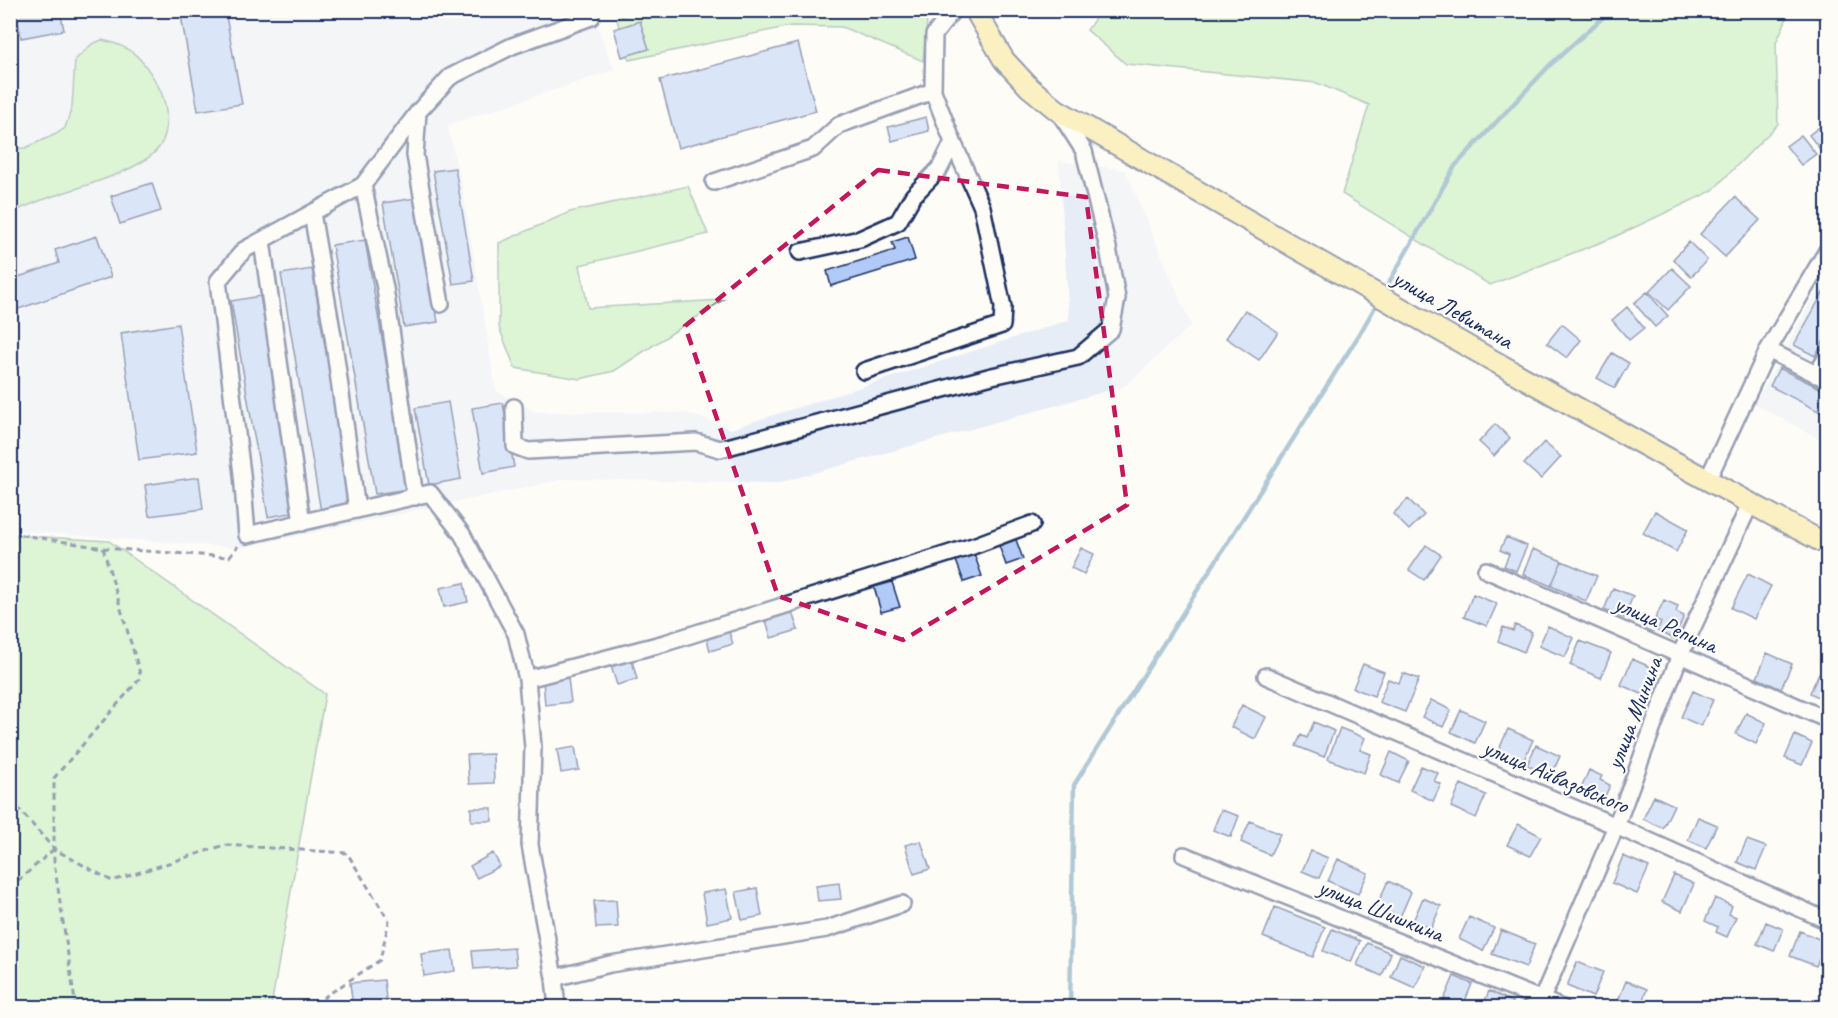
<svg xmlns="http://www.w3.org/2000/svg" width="1838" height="1018" font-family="Caveat,sans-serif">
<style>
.built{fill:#e6edf7}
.green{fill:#b6eaaa;stroke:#688c84;stroke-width:1.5}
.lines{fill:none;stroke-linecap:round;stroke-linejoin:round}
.stream{stroke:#568caa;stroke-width:4.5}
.building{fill:#b1caf8;stroke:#1b2f5e;stroke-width:1.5}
.minor-casing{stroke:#1b2f5e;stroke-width:20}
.major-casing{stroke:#1b2f5e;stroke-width:24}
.path{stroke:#1b2f5e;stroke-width:3;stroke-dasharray:6 4.5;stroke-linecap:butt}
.minor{stroke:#fdfcf7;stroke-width:15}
.major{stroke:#f7e281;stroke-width:20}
.marked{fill:none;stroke:#c2185b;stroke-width:4.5;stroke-dasharray:12 8;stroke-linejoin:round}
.labels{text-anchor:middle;stroke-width:4.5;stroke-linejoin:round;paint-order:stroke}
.street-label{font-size:24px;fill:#1b2f5e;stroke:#fdfcf7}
</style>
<rect width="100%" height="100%" fill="#fdfcf7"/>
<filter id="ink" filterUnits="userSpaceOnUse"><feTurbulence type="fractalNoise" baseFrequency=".0167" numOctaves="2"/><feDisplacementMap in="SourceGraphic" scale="12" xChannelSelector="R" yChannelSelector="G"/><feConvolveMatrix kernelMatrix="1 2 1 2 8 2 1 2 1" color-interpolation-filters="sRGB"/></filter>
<g filter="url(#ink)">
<!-- built -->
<path class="built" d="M10,11H592L614,70L447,125L462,187L496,391L535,412L687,413L731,429L1069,320L1059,161L1125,170L1191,325L1125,386L778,483L564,479L240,548L11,530Z
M1827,272V443L1755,404Z"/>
<!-- green -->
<path class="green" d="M634,10L928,11L923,61L842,27L791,26L629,60L617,20Z
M1100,11V10L1790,11L1776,43L1778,124L1712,191L1612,238L1490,285L1342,194L1369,105L1317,83L1126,64L1087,30Z
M102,40C132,46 143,59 157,84C167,100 171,129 160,146C143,172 74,188 45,199C33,203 22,208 11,213V149L25,148L56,134L65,128L72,107L75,60L92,44Z
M688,186L708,234L580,265L588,308L723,300L614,371L580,379L515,368L499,327V243L570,212Z
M11,535L109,541L325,694L271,1007H11Z"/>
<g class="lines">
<!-- stream -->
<path class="stream" d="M1383,293L1455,166L1550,65L1611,10
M1070,1008L1074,785L1359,335L1379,300"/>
</g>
<!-- building -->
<path class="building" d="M16,10H60L64,30L21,38Z
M180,10H225L242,104L198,111Z
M640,21L649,49L622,57L614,29Z
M798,43L816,111L678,148L660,80Z
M926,117L929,131L892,141L888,127Z
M1826,122L1828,155L1826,157L1809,135Z
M1801,135L1816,154L1801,165L1786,146Z
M455,168L474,281L453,284L433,171Z
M152,183L161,211L120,224L111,196Z
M1735,197L1760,220L1725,257L1700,234Z
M416,198L438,322L404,327L383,203Z
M97,236L111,277L10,312V280L59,263L55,250Z
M908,237L915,260L831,286L827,271L895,250L892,242Z
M365,240L408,489L375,494L332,245Z
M1689,242L1707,260L1691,277L1673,259Z
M1672,268L1691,286L1668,310L1649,292Z
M312,269L352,507L321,512L281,274Z
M1828,284V334L1815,356L1794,345Z
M1647,292L1668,316L1655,327L1634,303Z
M260,296L297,512L268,517L231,301Z
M1627,307L1644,328L1629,340L1612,320Z
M1245,310L1278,332L1259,360L1226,338Z
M178,324L197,452L139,460L121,333Z
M1562,324L1581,340L1567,358L1547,343Z
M1612,353L1629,363L1615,388L1597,378Z
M1779,368L1828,392V416L1770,386Z
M448,402L461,479L429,485L415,408Z
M503,403L514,467L483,473L472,408Z
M1495,424L1510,438L1494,456L1479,442Z
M1544,442L1561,457L1541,479L1524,464Z
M199,477L203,509L149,516L145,485Z
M1408,499L1424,515L1409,530L1393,514Z
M1655,511L1688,529L1676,552L1643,533Z
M1015,537L1023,559L1006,565L998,543Z
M1506,537L1527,546L1516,571L1504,566L1509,554L1500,550Z
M1426,545L1441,555L1424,580L1409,570Z
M1081,548L1094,554L1084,574L1071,568Z
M1533,549L1562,561L1551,586L1523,574Z
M973,551L982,576L964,582L955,558Z
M1562,561L1597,576L1586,601L1551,586Z
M1748,574L1771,586L1754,619L1731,608Z
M892,582L900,607L881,612L874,587Z
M464,583L468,602L444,607L440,588Z
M1613,588L1633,596L1624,618L1604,610Z
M1473,594L1497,604L1487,626L1464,617Z
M1664,600L1678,606L1676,612L1684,616L1674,639L1657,631L1661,622L1655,619Z
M791,609L798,630L771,638L765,616Z
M1515,625L1532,632L1524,652L1498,641L1503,627L1513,631Z
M1548,626L1574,638L1565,657L1539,646Z
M729,632L733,644L710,651L707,639Z
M1580,641L1611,653L1601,678L1570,665Z
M1767,653L1792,664L1781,689L1757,678Z
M631,657L637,679L617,685L610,663Z
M1632,659L1655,669L1644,695L1621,685Z
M1363,664L1384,672L1374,696L1353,688Z
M1403,673L1419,679L1405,712L1379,702L1388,679L1399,683Z
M1819,673L1828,677V702L1810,693Z
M568,678L571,702L545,705L543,681Z
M1693,691L1713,700L1701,726L1681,717Z
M1431,700L1451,710L1443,727L1422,717Z
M1242,705L1266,717L1255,739L1231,727Z
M1461,710L1485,721L1475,743L1451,732Z
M1746,713L1766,723L1756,744L1736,734Z
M1314,722L1334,731L1324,757L1296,746L1301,735L1307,738Z
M1340,728L1365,738L1360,750L1371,754L1364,773L1328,759Z
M1508,729L1533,740L1522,764L1497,754Z
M1795,735L1812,743L1802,765L1785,758Z
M1536,745L1560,756L1551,776L1527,765Z
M575,747L579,770L561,773L557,750Z
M1391,752L1409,761L1398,783L1381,775Z
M493,754L494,783L469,784L467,755Z
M1421,766L1438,773L1434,781L1441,784L1433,801L1410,790Z
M1589,770L1602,776L1600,780L1610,785L1603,801L1580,791Z
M1461,784L1486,795L1476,818L1451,807Z
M1654,796L1674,805L1663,828L1643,819Z
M471,808H492V821H471Z
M1221,810L1239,816L1231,837L1213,830Z
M1698,817L1717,825L1706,848L1688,840Z
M1250,821L1280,834L1270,855L1241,842Z
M1518,824L1541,836L1530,856L1507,845Z
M1747,840L1766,847L1756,870L1737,862Z
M921,841L930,869L914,874L905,845Z
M1311,851L1328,858L1319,878L1302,871Z
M493,853L500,866L477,878L470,866Z
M1623,856L1649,867L1637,894L1612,883Z
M1338,859L1368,873L1358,894L1328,881Z
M1674,875L1694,884L1682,911L1662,902Z
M1388,881L1411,892L1400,917L1376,907Z
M839,883L841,899L818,901L816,886Z
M757,888L762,916L742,920L736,892Z
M726,889L732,918L707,923L702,893Z
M1423,898L1441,906L1431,928L1413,921Z
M1715,898L1732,906L1729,914L1736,917L1727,937L1716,932L1718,927L1705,921Z
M616,900L618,927L596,928L594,901Z
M1275,907L1325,927L1313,957L1263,937Z
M1469,917L1494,928L1483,951L1459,939Z
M1766,922L1783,929L1774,951L1757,944Z
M1332,929L1360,941L1351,962L1323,951Z
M1501,930L1535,944L1526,967L1492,954Z
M1800,931L1826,942L1816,966L1790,956Z
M1367,943L1391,953L1382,976L1357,965Z
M514,948L516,966L474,969L472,951Z
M452,950L455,971L424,976L421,954Z
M1400,955L1425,966L1415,988L1391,977Z
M1577,962L1603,972L1593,997L1567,986Z
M1454,976L1472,984L1462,1008H1457L1443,1002Z
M384,980L387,1008H353L350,983Z
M1626,981L1647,989L1640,1008L1616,1006Z
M1489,991L1513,1002L1511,1008H1482Z"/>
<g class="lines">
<defs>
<path id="minor" d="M418,112L415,155L441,304
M714,182L813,149L839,125L933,91
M363,185L385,288L415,497
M312,213L333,336L357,510
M262,241L302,523
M800,252L860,239L898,222L913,196L940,168L953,142
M1768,350L1828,380
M864,371L1002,325L1003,307L982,207L953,142L933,91L934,35L953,10
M1816,375L1828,355
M514,407L515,446L528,451L696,442L720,449L992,376L1078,357L1111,329L1117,298L1108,248L1084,151L1059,112
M1707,481L1768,350L1828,249
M1486,570L1828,720
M1266,676L1616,826L1828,921
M527,679L665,643L973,546L1032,524
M1184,855L1562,1008
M554,978L610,964L827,929L902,904
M557,1008L554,978L530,845L533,747L527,679L516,634L462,534L430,493L247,535L242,474L218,281L244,250L363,185L418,112L450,77L512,46L591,17L590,10
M1538,1008L1616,826L1680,655L1750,504"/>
<path id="major" d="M975,10L1004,60L1029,87L1057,110C1313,258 1567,406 1828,545"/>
</defs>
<!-- minor casing -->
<use href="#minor" class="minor-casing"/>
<!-- major casing -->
<use href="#major" class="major-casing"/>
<!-- path -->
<path class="path" d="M10,533L103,548L229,557L238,546
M10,799L54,849L112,881L225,845L347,853L389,921L380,960L308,1008
M10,888L54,849
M76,1008L54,862V778L141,677L103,548"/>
<!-- minor -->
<use href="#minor" class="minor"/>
<!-- major -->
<use href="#major" class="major"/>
</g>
</g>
<!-- marked area -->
<path d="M0 0H1838V1018H0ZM878,170L1086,197L1127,505L903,640L778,596L685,326Z" fill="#fdfcf7" fill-opacity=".55" fill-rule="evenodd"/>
<path class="marked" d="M878,170L1086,197L1127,505L903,640L778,596L685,326Z"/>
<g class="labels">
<!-- street labels -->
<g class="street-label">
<text transform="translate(1453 309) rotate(30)" y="8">улица Левитана</text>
<text transform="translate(1666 624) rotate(24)" y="8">улица Репина</text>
<text transform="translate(1634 713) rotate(-69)" y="8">улица Минина</text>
<text transform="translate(1556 776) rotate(23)" y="8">улица Айвазовского</text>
<text transform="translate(1381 910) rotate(22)" y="8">улица Шишкина</text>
</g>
</g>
<!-- margin -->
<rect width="1838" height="1018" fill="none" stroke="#fdfcf7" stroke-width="36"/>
<rect x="18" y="18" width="1802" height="982" fill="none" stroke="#1b2f5e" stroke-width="2" filter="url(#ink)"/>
</svg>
